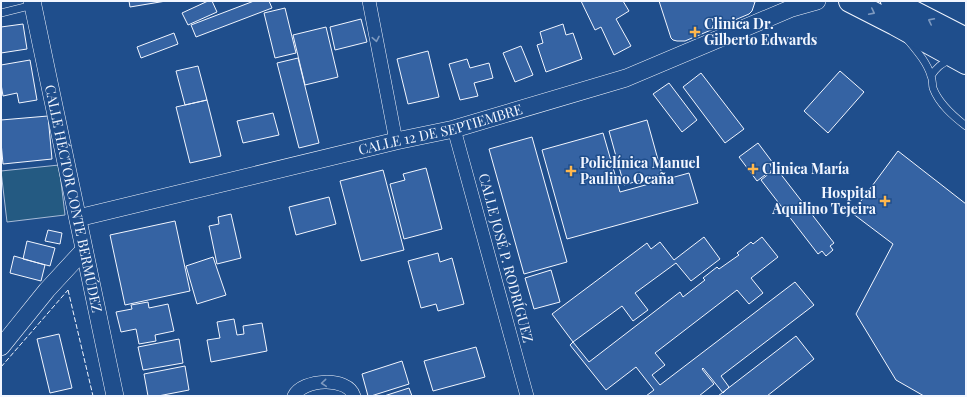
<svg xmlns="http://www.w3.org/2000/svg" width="967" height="397" font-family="'Playfair Display',serif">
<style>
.green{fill:#245a82;stroke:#a8bbd7}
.building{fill:#3563a3;stroke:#f2f6ff}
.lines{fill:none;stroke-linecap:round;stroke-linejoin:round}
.service-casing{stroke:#f2f6ff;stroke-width:8}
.minor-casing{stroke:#f2f6ff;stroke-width:14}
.tertiary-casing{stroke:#f2f6ff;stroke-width:18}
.trunk-casing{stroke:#f2f6ff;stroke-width:24}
.service{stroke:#1f4e8c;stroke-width:7}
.minor{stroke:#1f4e8c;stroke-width:13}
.tertiary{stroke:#1f4e8c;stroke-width:17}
.trunk{stroke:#1f4e8c;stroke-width:22}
.fence{stroke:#f2f6ff;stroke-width:1;stroke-dasharray:5 2;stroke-linecap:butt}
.oneway{stroke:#7e9ac0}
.poi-dot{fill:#ffb74d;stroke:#1f4e8c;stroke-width:1.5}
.labels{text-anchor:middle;stroke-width:3;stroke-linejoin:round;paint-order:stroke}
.poi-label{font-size:14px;font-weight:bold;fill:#f2f6ff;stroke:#1f4e8c;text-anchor:start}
.street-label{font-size:14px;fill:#f2f6ff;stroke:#1f4e8c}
</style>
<rect width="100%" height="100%" fill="#1f4e8c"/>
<!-- green -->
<path class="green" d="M59,165L65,215L7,222L1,171Z"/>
<!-- building -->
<path class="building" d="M129,1H166L130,7Z
M208,1H212L217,12L188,25L182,13Z
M254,1H269L272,8L196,37L191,25Z
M581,1H623L629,11L616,19L631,46L614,55L601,27L595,30Z
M659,1H751L755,2L752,11L749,14L685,41H677L673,40L671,38Z
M285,8L296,53L275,58L264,13Z
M361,19L367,42L335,50L330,27Z
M23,24L27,49L1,53V27Z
M563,24L566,35L573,33L582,59L546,72L537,45L543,43L540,32Z
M326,27L338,77L305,85L293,35Z
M174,33L178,44L141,58L137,47Z
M521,46L533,75L515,82L503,53Z
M428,51L439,97L408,104L397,59Z
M298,58L319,143L299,148L277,63Z
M467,59L470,68L489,63L493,78L474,83L478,96L460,100L449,64Z
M30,60L37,100L19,103L17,93L3,96L1,84V65Z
M198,66L207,100L185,105L176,71Z
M840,71L864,92L828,133L804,111Z
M701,73L744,129L725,143L683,87Z
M669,83L697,120L682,132L653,94Z
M207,100L221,156L190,163L176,107Z
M273,113L279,135L243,143L237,121Z
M48,116L52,159L3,164L1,142V120Z
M647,120L662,174L624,185L609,131Z
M603,133L620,192L689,173L698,203L567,239L542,150Z
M532,137L567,262L524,274L489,149Z
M758,143L776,167L757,181L739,157Z
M898,151L966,204V396H924L896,380L856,314L893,244L852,213Z
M426,168L442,229L404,239L390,184L405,180L403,174Z
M776,168L834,243L830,246L833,250L826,256L822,251L818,254L761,180Z
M383,170L404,250L361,261L340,181Z
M329,197L336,224L296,235L289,207Z
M231,214L241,258L217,264L209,226L219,224L218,217Z
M175,221L190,291L125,305L110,235Z
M48,230L62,233L60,244L45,241Z
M704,237L720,259L691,281L676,263L635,293L648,310L633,321L622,306L573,342L552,314L647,243L651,249L660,242L674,260Z
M762,237L778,257L751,278L763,293L749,304L737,290L655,353L665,365L652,375L660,385L795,282L814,305L721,376L729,387L723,393L703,368L702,369L714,384L699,396H646L654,390L636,367L606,390L570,345L573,342L589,362L680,292L683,297L705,280L703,278L717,267L719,269L739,255L737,253L751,242L753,244Z
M27,241L55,248L50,266L23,259Z
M438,253L440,262L452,258L464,304L438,311L436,304L421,308L408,261Z
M14,256L45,265L41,281L10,273Z
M213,257L226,295L197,304L186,266Z
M551,270L560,302L534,309L525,278Z
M148,302L149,308L168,304L174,331L155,335L156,341L139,344L136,329L121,332L116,312L132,309L131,305Z
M234,319L237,335L244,334L243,326L262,323L267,351L211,362L207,340L220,338L217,322Z
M59,334L72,388L50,393L37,339Z
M796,336L814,359L767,396H718Z
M179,339L183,363L143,370L138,347Z
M476,347L485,377L433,391L424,361Z
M402,361L409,384L371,396H368L362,374Z
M185,366L189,390L158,396H148L144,374Z
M409,388L412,396H384Z"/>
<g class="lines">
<defs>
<path id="service" d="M1,13L33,5
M907,39C916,50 927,62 931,76C933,80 932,84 933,88C939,104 953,116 966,126
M931,76C936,68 941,63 950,60"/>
<path id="minor" d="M369,1L396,141
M454,129L527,396
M294,396C302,379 348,376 354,396"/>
<g id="tertiary">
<path id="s1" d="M32,1L115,396"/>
<path id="s2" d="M78,218L396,141L454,129L626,78L792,8L817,1"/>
<path d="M1,347L47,290L84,250"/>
</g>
<path id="trunk" d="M850,1L895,24L966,63
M892,1L966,39"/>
</defs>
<!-- service casing -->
<use href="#service" class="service-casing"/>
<!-- minor casing -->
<use href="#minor" class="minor-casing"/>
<!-- tertiary casing -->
<use href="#tertiary" class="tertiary-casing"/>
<!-- trunk casing -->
<use href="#trunk" class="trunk-casing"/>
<!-- service -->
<use href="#service" class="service"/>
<!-- minor -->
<use href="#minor" class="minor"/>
<!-- tertiary -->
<use href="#tertiary" class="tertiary"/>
<!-- trunk -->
<use href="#trunk" class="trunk"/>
<!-- fence -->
<path class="fence" d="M68,290L93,396
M1,367L68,290"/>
</g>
<!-- one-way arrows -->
<defs><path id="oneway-chevron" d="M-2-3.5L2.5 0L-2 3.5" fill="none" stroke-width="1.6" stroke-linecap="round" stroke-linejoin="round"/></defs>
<g class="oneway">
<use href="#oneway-chevron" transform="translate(872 12) rotate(27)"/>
<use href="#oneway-chevron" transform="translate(931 21) rotate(-153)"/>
<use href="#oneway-chevron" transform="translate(376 39) rotate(79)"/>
<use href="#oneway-chevron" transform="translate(324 383) rotate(175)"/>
</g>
<!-- markers -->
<g class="poi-dot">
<path d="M693 26h4v4h4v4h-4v4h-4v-4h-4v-4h4z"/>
<path d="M751 163h4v4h4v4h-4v4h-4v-4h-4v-4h4z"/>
<path d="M569 165h4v4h4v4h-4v4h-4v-4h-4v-4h4z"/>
<path d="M883 195h4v4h4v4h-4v4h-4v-4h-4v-4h4z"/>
</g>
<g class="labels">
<!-- poi labels -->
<g class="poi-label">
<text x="704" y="29">Clinica Dr.<tspan x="704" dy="16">Gilberto Edwards</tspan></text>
<text x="580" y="168">Policlínica Manuel<tspan x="580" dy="16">Paulino Ocaña</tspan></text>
<text x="762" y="174">Clinica María</text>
<text x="876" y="198" text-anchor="end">Hospital<tspan x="876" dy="16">Aquilino Tejeira</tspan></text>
</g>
<!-- street labels -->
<g class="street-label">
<text dy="5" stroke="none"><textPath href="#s2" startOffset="373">CALLE 12 DE SEPTIEMBRE</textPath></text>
<text dy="5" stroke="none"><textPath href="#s1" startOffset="202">CALLE HÉCTOR CONTE BERMÚDEZ</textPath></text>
<text transform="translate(506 258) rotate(75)" y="5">CALLE JOSÉ P. RODRÍGUEZ</text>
</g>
</g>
<!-- border -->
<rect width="967" height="397" fill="none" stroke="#f2f6ff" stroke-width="4"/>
</svg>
